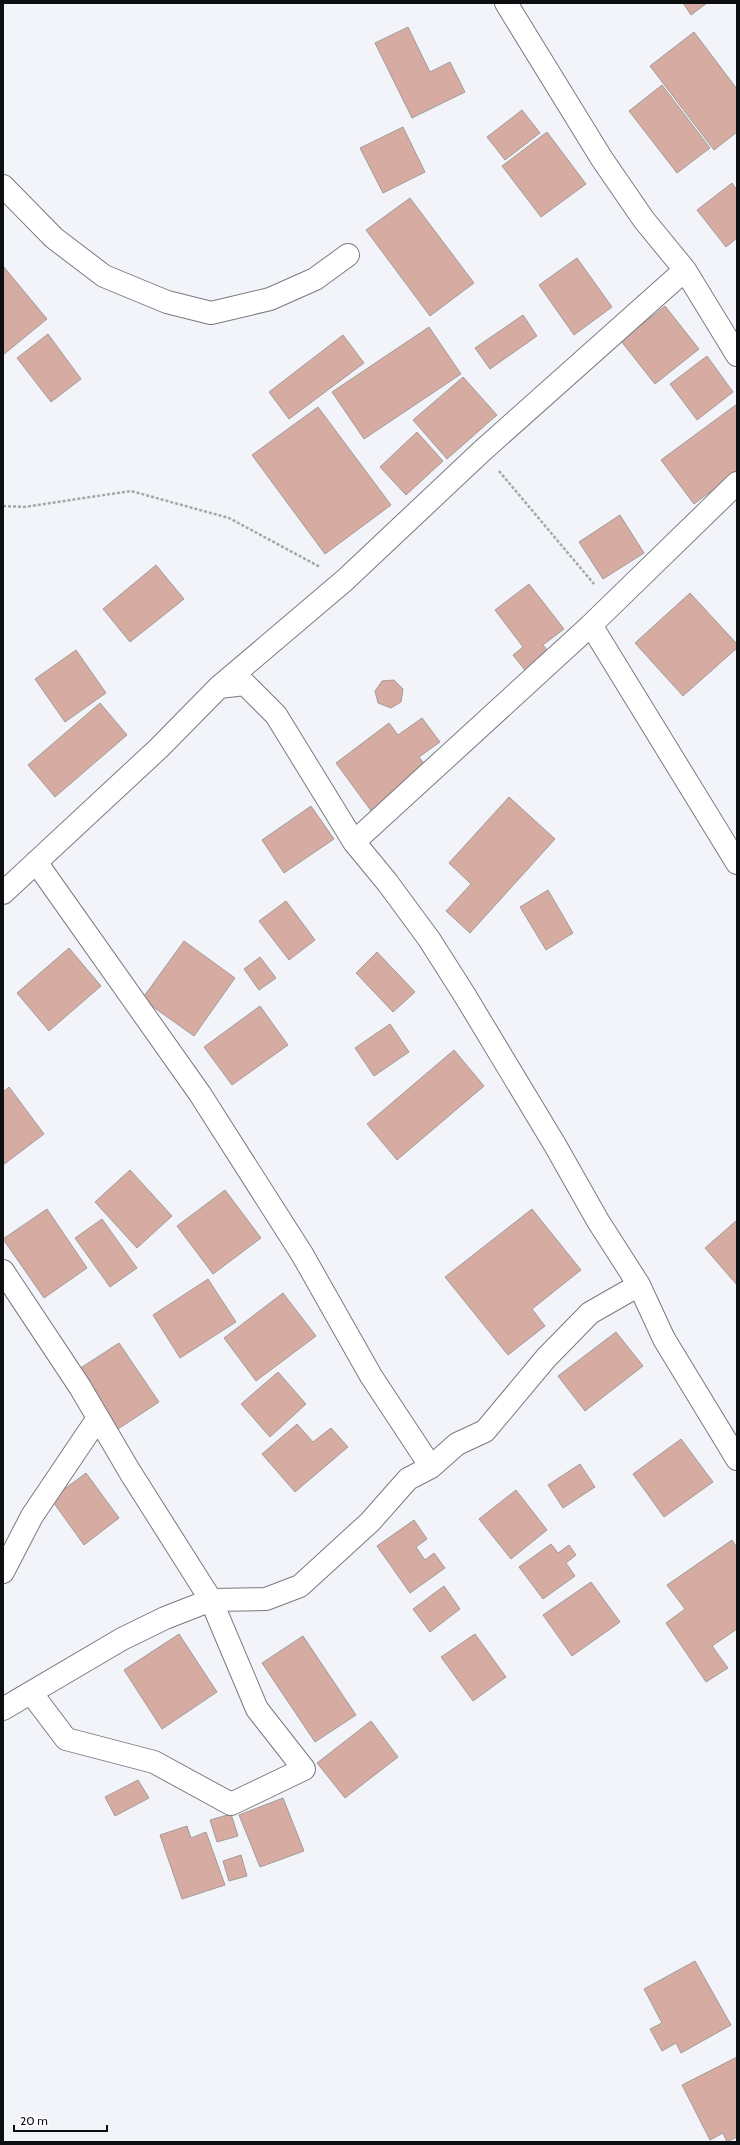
<svg xmlns="http://www.w3.org/2000/svg" width="740" height="2145" font-family="Cabin,sans-serif">
<style>
.building{fill:#d5aba2;stroke:#a39c9b}
.lines{fill:none;stroke-linecap:round;stroke-linejoin:round}
.minor-casing{stroke:#797b80;stroke-width:24}
.path{stroke:#a4a6aa;stroke-width:2.5;stroke-dasharray:3 2;stroke-linecap:butt}
.minor{stroke:#fff;stroke-width:22}
</style>
<rect width="100%" height="100%" fill="#f2f4fa"/>
<!-- building -->
<path class="building" d="M683,3H707L691,15Z
M408,27L430,72L450,62L465,92L412,118L375,43Z
M694,32L737,89V132L714,150L650,66Z
M662,85L710,148L677,173L629,111Z
M522,110L540,133L505,160L487,137Z
M403,127L425,172L383,193L360,148Z
M547,132L586,184L541,217L502,166Z
M732,183L737,190V238L726,247L697,210Z
M410,198L474,283L430,316L366,230Z
M577,258L612,307L574,335L539,285Z
M3,266L47,319L3,355Z
M665,306L699,349L655,384L621,341Z
M523,315L537,336L490,369L475,348Z
M429,327L461,374L364,439L332,392Z
M48,334L81,379L51,402L17,358Z
M343,335L364,363L289,419L269,392Z
M707,356L733,392L697,420L670,384Z
M463,377L497,415L447,459L413,420Z
M737,404V472L694,504L661,460Z
M318,407L391,505L325,554L252,455Z
M417,432L443,461L406,495L380,467Z
M620,515L644,553L603,579L579,542Z
M156,565L184,599L130,642L103,609Z
M529,584L564,629L543,645L551,655L528,674L513,655L523,647L495,610Z
M690,593L737,644V648L683,696L635,643Z
M76,650L106,693L65,722L35,679Z
M394,680L403,689L401,702L391,708L378,703L375,691L382,681Z
M100,703L127,735L55,797L28,765Z
M422,718L440,742L419,757L429,770L372,812L336,763L389,723L398,735Z
M509,797L555,839L470,933L446,911L471,884L449,863Z
M311,806L334,839L284,873L262,840Z
M548,890L573,933L546,950L520,907Z
M286,901L315,940L289,960L259,921Z
M184,941L235,978L194,1036L142,999Z
M69,948L101,986L49,1031L17,993Z
M377,952L415,992L393,1012L356,973Z
M260,957L276,978L259,990L244,969Z
M260,1006L288,1045L232,1085L204,1047Z
M390,1024L409,1052L374,1076L355,1048Z
M454,1050L484,1086L397,1160L367,1124Z
M9,1087L44,1134L3,1165V1092Z
M130,1170L172,1216L137,1248L95,1202Z
M225,1190L261,1238L213,1274L177,1226Z
M47,1209L87,1268L44,1298L3,1239Z
M532,1209L581,1270L532,1309L545,1326L508,1355L445,1277Z
M102,1219L137,1268L110,1287L75,1238Z
M737,1220V1285L705,1248Z
M208,1279L236,1322L180,1358L153,1315Z
M283,1293L316,1336L256,1381L224,1338Z
M616,1332L643,1366L585,1411L558,1376Z
M119,1343L159,1402L115,1431L76,1371Z
M278,1372L306,1404L270,1437L241,1404Z
M297,1424L313,1442L331,1428L348,1447L295,1492L262,1454Z
M681,1439L713,1482L664,1517L633,1474Z
M580,1464L595,1487L563,1508L548,1485Z
M86,1473L119,1518L84,1545L51,1499Z
M516,1490L547,1530L511,1559L479,1519Z
M414,1520L427,1539L416,1547L425,1560L434,1553L445,1568L410,1593L377,1546Z
M732,1540L737,1548V1629L712,1646L728,1668L706,1682L666,1623L685,1609L667,1585Z
M551,1544L558,1553L569,1545L576,1555L566,1563L575,1576L543,1599L519,1567Z
M591,1582L620,1622L572,1656L543,1615Z
M444,1586L460,1609L430,1632L413,1609Z
M179,1634L217,1692L162,1729L124,1670Z
M475,1634L506,1677L473,1701L441,1657Z
M303,1636L356,1715L315,1742L262,1663Z
M371,1721L398,1757L345,1798L317,1763Z
M138,1780L149,1798L115,1816L105,1797Z
M283,1798L304,1851L260,1867L239,1815Z
M231,1814L238,1836L217,1842L210,1820Z
M187,1826L191,1838L206,1832L225,1885L182,1899L160,1835Z
M241,1855L247,1876L229,1881L223,1861Z
M695,1961L731,2025L681,2053L676,2043L662,2051L650,2029L662,2023L644,1989Z
M737,2057V2137L727,2142L723,2133L710,2140L682,2085Z"/>
<g class="lines">
<defs>
<path id="minor" d="M506,3L602,159L644,220L685,270L737,355
M3,186L54,238L104,276L167,302L211,313L270,299L315,279L348,255
M591,625L737,863
M219,687L245,684L276,715L354,842L387,882L429,939L464,994L555,1145L598,1221L639,1285L664,1339L737,1459
M354,842L591,625L737,483
M36,862L200,1094L302,1254L371,1376L431,1467
M3,893L159,748L219,687L345,580L482,451L685,270
M3,1271L80,1387L130,1472L211,1600L257,1709L304,1769L231,1804L154,1762L66,1739L32,1694
M3,1572L32,1516L98,1418
M3,1709L122,1639L165,1618L211,1600L266,1599L300,1586L370,1522L408,1479L431,1467L457,1444L485,1431L546,1358L590,1313L639,1285"/>
</defs>
<!-- minor casing -->
<use href="#minor" class="minor-casing"/>
<!-- path -->
<path class="path" d="M499,471L594,584
M3,506L24,507L131,491L229,518L320,567"/>
<!-- minor -->
<use href="#minor" class="minor"/>
</g>
<!-- border -->
<rect width="740" height="2145" fill="none" stroke="#0d0e10" stroke-width="8"/>
<!-- scale -->
<path d="M14 2125v6h93v-6" fill="none" stroke="#0d0e10" stroke-width="2"/>
<text x="20" y="2125" font-size="12" fill="#0d0e10" stroke="#ffffff" stroke-width="3" paint-order="stroke">20 m</text>
</svg>
